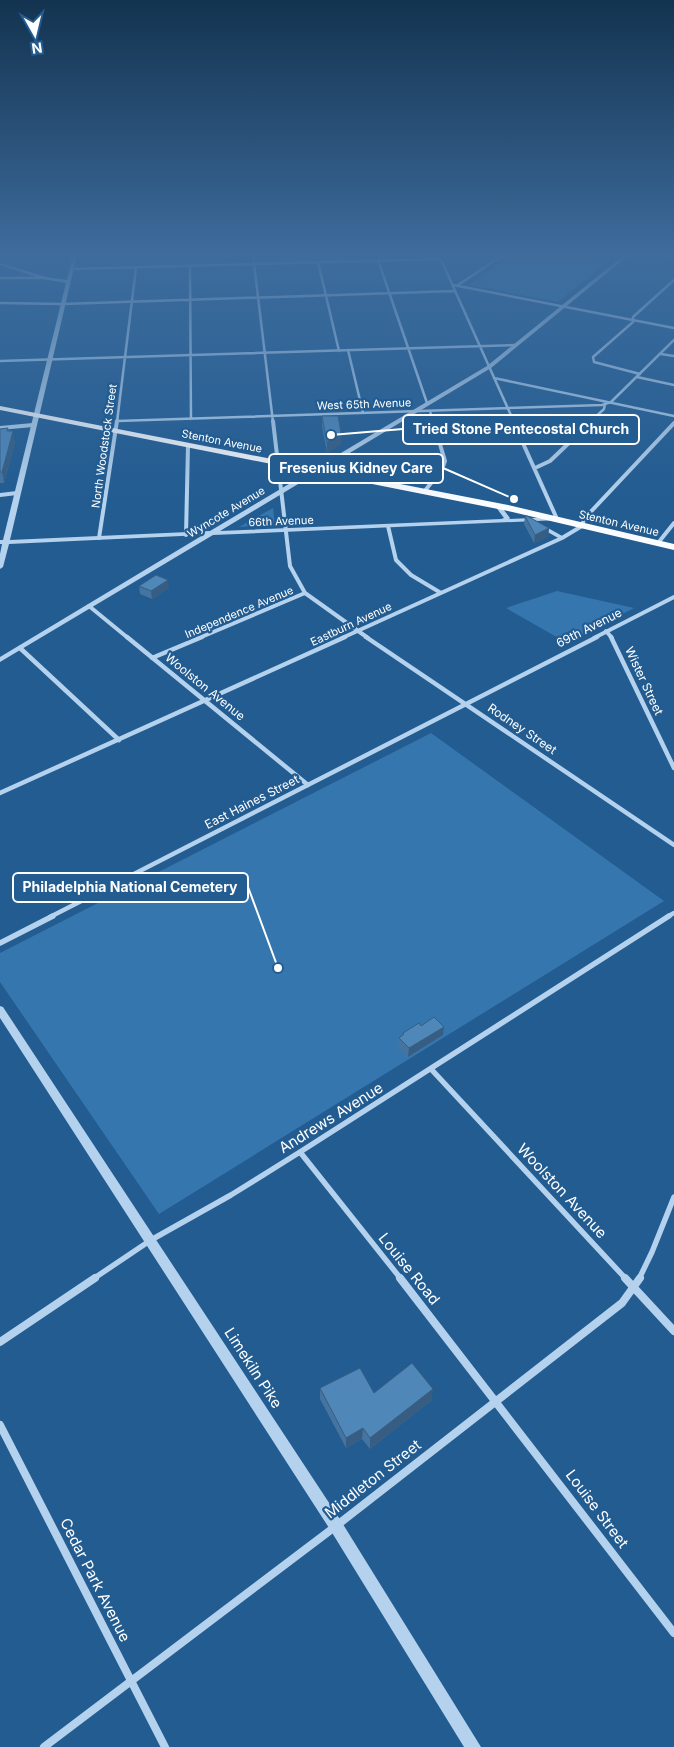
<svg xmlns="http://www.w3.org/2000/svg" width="674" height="1747" font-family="Inter,sans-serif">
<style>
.green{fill:#3676ae}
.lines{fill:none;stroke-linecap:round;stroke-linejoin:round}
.minor-far4{stroke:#b4d2ed;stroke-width:2.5}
.minor-far3{stroke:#b4d2ed;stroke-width:4}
.minor-far2{stroke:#b4d2ed;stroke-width:4.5}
.minor-far1{stroke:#b4d2ed;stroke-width:5.5}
.minor{stroke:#b4d2ed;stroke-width:8}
.tertiary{fill:#b4d2ed;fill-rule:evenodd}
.primary{fill:#fafcff;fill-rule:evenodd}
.wall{fill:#44749f}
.shaded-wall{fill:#375e82}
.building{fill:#4f87b9;stroke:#375e82}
.labels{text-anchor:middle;stroke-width:4.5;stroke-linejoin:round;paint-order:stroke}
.far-street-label{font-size:11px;fill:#fff;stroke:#225c91}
.street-label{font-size:12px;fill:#fff;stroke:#225c91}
.near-street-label{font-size:15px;fill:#fff;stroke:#225c91}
.leader{fill:none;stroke:#fff;stroke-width:2}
.callout-dot{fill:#fff;stroke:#225c91;stroke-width:2}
.callout{fill:#225c91;stroke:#fff;stroke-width:2}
.callout-label{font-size:14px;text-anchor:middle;font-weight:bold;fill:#fff}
</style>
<rect width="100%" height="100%" fill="#225c91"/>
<!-- green -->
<path class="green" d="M281,255H367L368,259L265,262L281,258Z
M512,255H616L558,302L469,285Z
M273,508L275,525L239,527Z
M557,591L634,608L567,643L506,608Z
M431,733L664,901L159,1214L0,982V953Z"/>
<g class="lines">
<!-- minor-far4 -->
<path class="minor-far4" d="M253,255L273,422
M439,255L514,422
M668,255L674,256
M378,260L427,403
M318,262L339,351
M190,266L191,419
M71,269L441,259
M0,278H45
M453,285L674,328
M458,285L503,255
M0,303L63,304L455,291
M348,350L363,413
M661,354L674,356
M0,361L515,345
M640,374L594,362L593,357L633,322V317L674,280
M637,377L674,385
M494,378L674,416
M430,411L433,422
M117,421L602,405L611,402L674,340
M117,422L136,268
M590,422L604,409L605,404"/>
<!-- minor-far3 -->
<path class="minor-far3" d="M273,421L290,566L305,593L368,638
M513,421L557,519
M0,428L33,425
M535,468L550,461L592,421
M424,492L442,469L445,461L433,421
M0,495L17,493
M388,526L396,560L411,575L441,593
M186,535L188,446
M99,538L117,421
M658,543L674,523
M89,606L128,638
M606,631L612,638
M199,638L305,593
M342,638L562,538L582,526L584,519L674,423
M594,638L674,597"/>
<!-- minor-far2 -->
<path class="minor-far2" d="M127,637L308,785
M366,637L674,845
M611,637L674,768
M20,648L119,740
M152,658L202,637
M0,793L345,637
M50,917L597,637
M667,917L674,913"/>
<!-- minor-far1 -->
<path class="minor-far1" d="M0,943L53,916
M431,1069L626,1279
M300,1152L401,1279
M93,1279L151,1240L231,1195L300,1152L669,916
M639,1279L652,1252L674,1197"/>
<!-- minor -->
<path class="minor" d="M400,1278L674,1633
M625,1278L674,1331
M0,1342L95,1278
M0,1425L165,1747
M44,1747L336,1526L622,1303L640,1278"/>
<!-- tertiary -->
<path class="tertiary" d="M73,255H77L10,540L210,531L487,366L624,255H629L491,368L220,531L501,519L504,518L495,506L498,504L500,505L510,518L509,519L557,517L560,519L559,520L213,535L0,662V657L203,535L9,544L3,567L0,569V554L2,544H0V540H3L66,283L43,279L0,265V263L46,277L67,280Z
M539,523L564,537L565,538L560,539L537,526L536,525Z
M0,1006L3,1007L341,1521L481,1747H464L331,1531L0,1018Z"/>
<!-- primary -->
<path class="primary" d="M0,406L508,505L674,544V550L508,511L0,410Z"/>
</g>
<!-- wall -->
<path class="wall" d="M152,255H224V262L153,264Z
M585,255H615L603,264L585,260Z
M322,416L341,444L327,453L322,427Z
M8,428L9,431L15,442L4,483H0V429Z
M525,516L549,528L548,536L534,543L524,524Z
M139,586L169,588L152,599L140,594Z
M421,1026L444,1027L443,1035L408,1057L398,1046L399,1038L403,1035V1033Z
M320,1388L374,1393L432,1400L370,1449L362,1439L346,1448L320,1399Z"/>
<!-- shaded-wall -->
<path class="shaded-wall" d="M605,255H615L603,264Z
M13,431L15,442L4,483L2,472Z
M341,433V444L327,453V442Z
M549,528L548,536L534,543L535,535Z
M168,580L169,588L152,599L151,591Z
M444,1027L443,1035L408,1057L409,1048Z
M433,1389L432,1400L370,1449V1438Z
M363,1428L362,1439L346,1448V1438Z"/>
<!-- building -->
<path class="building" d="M322,416H338L341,433L327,442Z
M8,428L7,431H13L2,472H0V429Z
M525,516H527L549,528L535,535Z
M156,575L168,580L151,591L139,586Z
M434,1017L444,1027L409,1048L399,1038L404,1034L403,1033L419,1023L421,1026Z
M412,1363L433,1389L370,1438L363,1428L346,1438L320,1388L360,1368L374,1393Z"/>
<!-- sky -->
<linearGradient id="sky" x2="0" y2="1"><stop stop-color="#133350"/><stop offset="0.51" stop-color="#3e6c9d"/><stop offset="1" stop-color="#3e6c9d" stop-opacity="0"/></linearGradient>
<rect width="674" height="500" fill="url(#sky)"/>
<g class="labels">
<!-- far-street labels -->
<g class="far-street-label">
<text transform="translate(364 404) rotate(-2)" y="4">West 65th Avenue</text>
<text transform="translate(222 441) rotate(11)" y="4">Stenton Avenue</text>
<text transform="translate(104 446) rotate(-82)" y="4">North Woodstock Street</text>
<text transform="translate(226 512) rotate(-31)" y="4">Wyncote Avenue</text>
<text transform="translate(281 521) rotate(-2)" y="4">66th Avenue</text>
<text transform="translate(619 523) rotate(13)" y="4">Stenton Avenue</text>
<text transform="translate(239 612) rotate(-23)" y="4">Independence Avenue</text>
<text transform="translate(351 624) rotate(-25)" y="4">Eastburn Avenue</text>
</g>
<!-- street labels -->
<g class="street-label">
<text transform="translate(589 628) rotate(-27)" y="4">69th Avenue</text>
<text transform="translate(644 681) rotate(65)" y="4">Wister Street</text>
<text transform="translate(205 687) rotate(39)" y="4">Woolston Avenue</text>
<text transform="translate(522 729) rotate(34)" y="4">Rodney Street</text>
<text transform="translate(252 802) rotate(-27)" y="4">East Haines Street</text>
</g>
<!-- near-street labels -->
<g class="near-street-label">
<text transform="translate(331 1118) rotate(-32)" y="5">Andrews Avenue</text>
<text transform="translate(562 1191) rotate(47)" y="5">Woolston Avenue</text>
<text transform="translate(409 1269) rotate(51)" y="5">Louise Road</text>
<text transform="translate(253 1368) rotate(57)" y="5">Limekiln Pike</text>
<text transform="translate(373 1479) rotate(-38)" y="5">Middleton Street</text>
<text transform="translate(597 1509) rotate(53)" y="5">Louise Street</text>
<text transform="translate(95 1580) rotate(63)" y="5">Cedar Park Avenue</text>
</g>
</g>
<!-- callouts -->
<path class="leader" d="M331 435L403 429M514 499L443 468M278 968L248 887"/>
<g class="callout-dot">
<circle cx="331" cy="435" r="5"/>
<circle cx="514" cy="499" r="5"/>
<circle cx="278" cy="968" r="5"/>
</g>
<g class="callout">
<rect x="403" y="415" width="236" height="29" rx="5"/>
<rect x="269" y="454" width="174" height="29" rx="5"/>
<rect x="13" y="873" width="235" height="29" rx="5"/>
</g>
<g class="callout-label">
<text x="521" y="434">Tried Stone Pentecostal Church</text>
<text x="356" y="473">Fresenius Kidney Care</text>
<text x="130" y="892">Philadelphia National Cemetery</text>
</g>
<!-- north arrow -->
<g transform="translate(35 35) rotate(172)" stroke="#225c91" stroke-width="4" paint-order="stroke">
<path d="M0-4L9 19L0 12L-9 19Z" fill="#ffffff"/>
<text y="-8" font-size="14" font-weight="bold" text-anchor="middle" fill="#ffffff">N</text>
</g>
</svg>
